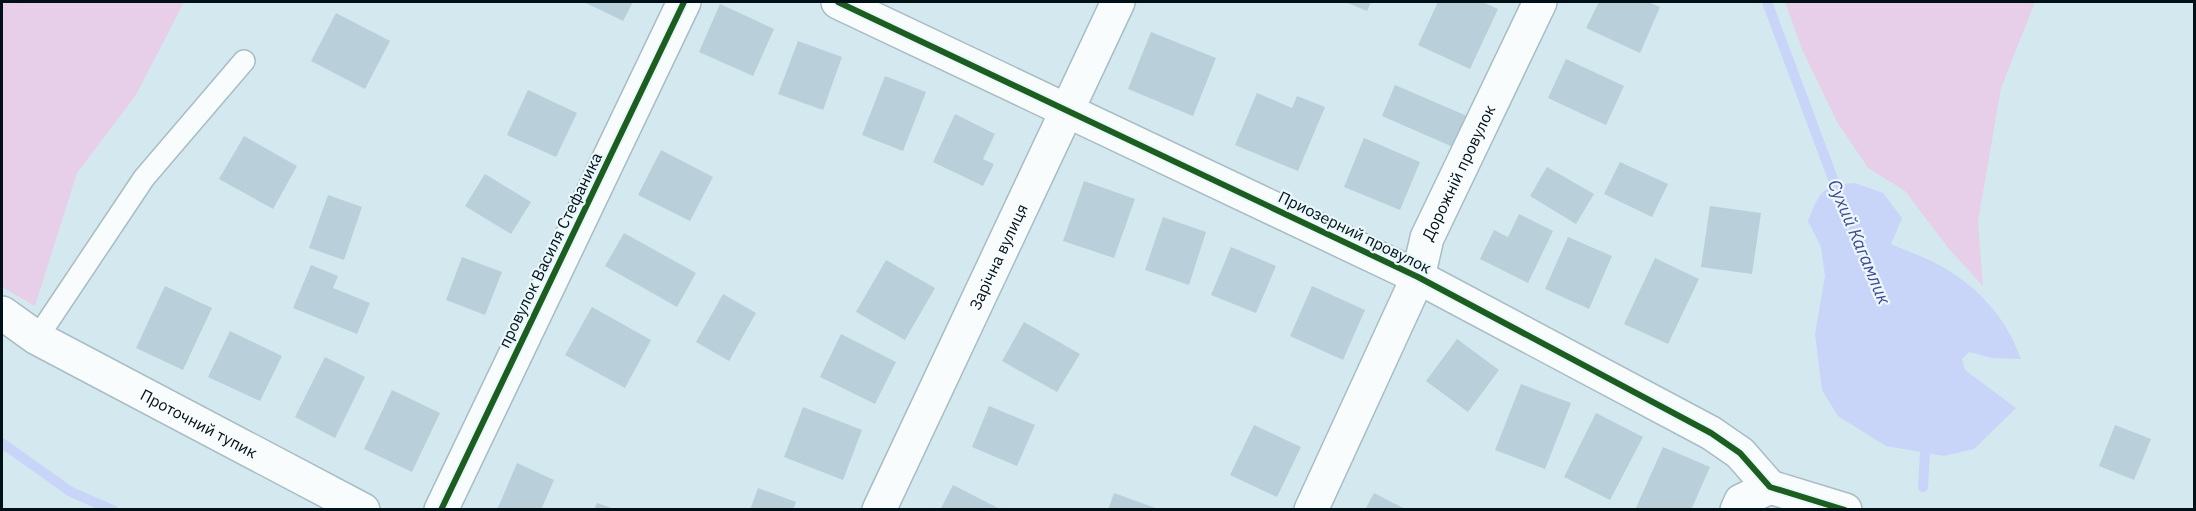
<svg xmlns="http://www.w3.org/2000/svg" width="2196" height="511" font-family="'IBM Plex Sans',sans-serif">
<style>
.green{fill:#e7cfe9}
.water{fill:#c9d4f9}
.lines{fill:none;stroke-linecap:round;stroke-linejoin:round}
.stream{stroke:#c9d4f9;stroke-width:10}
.building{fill:#b9cfda}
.lane-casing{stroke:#a7bdc3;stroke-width:24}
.street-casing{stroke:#a7bdc3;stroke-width:36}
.lane{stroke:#f9fcfd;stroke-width:21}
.street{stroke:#f9fcfd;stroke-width:33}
.cycleway-casing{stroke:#eaf7fb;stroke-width:10}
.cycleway{stroke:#1b5e20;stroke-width:6}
.labels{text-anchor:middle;stroke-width:4.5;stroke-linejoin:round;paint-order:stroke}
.street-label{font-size:16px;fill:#001017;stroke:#eaf7fb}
.water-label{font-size:18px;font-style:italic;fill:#454791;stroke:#eaf7fb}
</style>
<rect width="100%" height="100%" fill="#d4e8ef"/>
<!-- green -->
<path class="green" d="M2,2H184L136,95L77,173L35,306L2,287Z
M1785,2H2035L2001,88L1978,221L1983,286L1949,249L1905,191L1868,168L1837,122L1802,49Z"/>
<!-- water -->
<path class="water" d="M1855,183L1883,193L1902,218L1891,244C1908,252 1929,258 1946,269C1982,291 2007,320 2021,359L1992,358L1969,352L1962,359L1965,370L2016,408L1974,449L1944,456L1886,446L1838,416L1822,390L1815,334L1825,276L1821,247L1808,221C1820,191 1822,185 1855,183Z"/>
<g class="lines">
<!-- stream -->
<path class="stream" d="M1767,2L1839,195
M1923,438L1925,453L1923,487
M2,443L71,492L113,510"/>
</g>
<!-- building -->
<path class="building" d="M584,2H633L623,21Z
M1345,2H1371L1367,11Z
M1438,2H1482L1498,9L1470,69L1418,45Z
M1599,2H1648L1660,7L1640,53L1586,28Z
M720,4L774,29L753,76L699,52Z
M336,13L390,41L365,89L311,61Z
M1151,32L1216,58L1193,116L1128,89Z
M798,41L842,57L823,110L778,94Z
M1566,59L1624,86L1606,125L1548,98Z
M885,76L926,92L903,151L862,135Z
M1395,85L1467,116L1453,147L1382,116Z
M528,90L577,113L556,157L507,135Z
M1257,93L1292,108L1297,96L1325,107L1298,171L1235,145Z
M955,114L995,134L983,159L994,164L983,186L933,162Z
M244,136L297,166L273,209L219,179Z
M1364,138L1420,162L1400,210L1344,187Z
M661,150L713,177L690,221L638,195Z
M1620,162L1668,184L1652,217L1604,194Z
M1547,167L1594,194L1576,224L1530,196Z
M485,174L531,202L511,234L465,206Z
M1084,181L1135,199L1114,258L1063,241Z
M328,195L362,207L344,260L309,248Z
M1710,206L1761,213L1752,274L1701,267Z
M1519,214L1553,231L1528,283L1480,259L1494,230L1508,237Z
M1163,217L1206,232L1189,285L1145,270Z
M624,233L696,273L677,307L605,266Z
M1568,237L1612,256L1589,309L1545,289Z
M1231,247L1276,266L1256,313L1211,295Z
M462,257L502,272L485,315L446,300Z
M1655,258L1699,279L1668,344L1624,324Z
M886,260L935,288L905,340L856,312Z
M311,265L338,276L333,288L370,303L357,334L293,308Z
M165,286L212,308L183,370L136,348Z
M1312,286L1365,310L1343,360L1290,336Z
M723,294L756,313L729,361L696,342Z
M592,307L651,340L625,388L565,355Z
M1024,322L1080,354L1057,392L1002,361Z
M230,331L282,356L260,401L208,377Z
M841,334L896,362L875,404L820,377Z
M1457,339L1499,370L1468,412L1426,381Z
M325,357L365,377L335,438L295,417Z
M1521,384L1571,403L1545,469L1495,450Z
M392,390L440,413L412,472L364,449Z
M989,406L1035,425L1017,466L972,447Z
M803,407L862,430L843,480L784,457Z
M1596,413L1643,437L1610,500L1564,477Z
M1254,425L1301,447L1277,497L1230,475Z
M2115,425L2151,439L2134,480L2099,466Z
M1663,447L1710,467L1691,510H1635Z
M517,463L554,480L541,510H497Z
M953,485L1002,510H940Z
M758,488L796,502L793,510H750Z
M1114,493L1158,509L1157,510H1108Z
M1374,493L1407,510H1365Z
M597,503L614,509V510H594Z"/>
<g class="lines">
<defs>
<path id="lane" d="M37,338L144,178L244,61"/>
<g id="street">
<path d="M838,2L1418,277L1711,433L1740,453L1770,487L1845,510"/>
<path id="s1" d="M2,313L37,338L363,510"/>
<path d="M441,510L684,2"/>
<path id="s2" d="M879,510L1118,2"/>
<path id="s3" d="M1311,510L1418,277L1427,238L1540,2"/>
<path d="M1737,510L1741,501L1770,487"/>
</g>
</defs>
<!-- lane casing -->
<use href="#lane" class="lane-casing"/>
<!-- street casing -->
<use href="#street" class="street-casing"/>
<!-- lane -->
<use href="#lane" class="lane"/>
<!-- street -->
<use href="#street" class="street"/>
<defs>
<path id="cycleway" d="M838,2L1418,277L1711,433L1740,453L1770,487L1845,510
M441,510L684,2"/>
</defs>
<!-- cycleway casing -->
<use href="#cycleway" class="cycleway-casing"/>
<!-- cycleway -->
<use href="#cycleway" class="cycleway"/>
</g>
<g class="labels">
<!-- street labels -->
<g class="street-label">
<text dy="6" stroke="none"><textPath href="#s3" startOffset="369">Дорожній провулок</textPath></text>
<text transform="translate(1355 232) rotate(26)" y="6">Приозерний провулок</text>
<text transform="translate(550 250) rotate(-64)" y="6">провулок Василя Стефаника</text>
<text dy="6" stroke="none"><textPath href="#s2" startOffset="280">Зарічна вулиця</textPath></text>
<text dy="6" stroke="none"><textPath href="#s1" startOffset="226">Проточний тупик</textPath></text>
</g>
<!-- water labels -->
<g class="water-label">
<text transform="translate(1859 242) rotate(67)" y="6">Сухий Кагамлик</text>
</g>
</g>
<!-- border -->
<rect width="2196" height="511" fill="none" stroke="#001017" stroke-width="6"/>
</svg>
